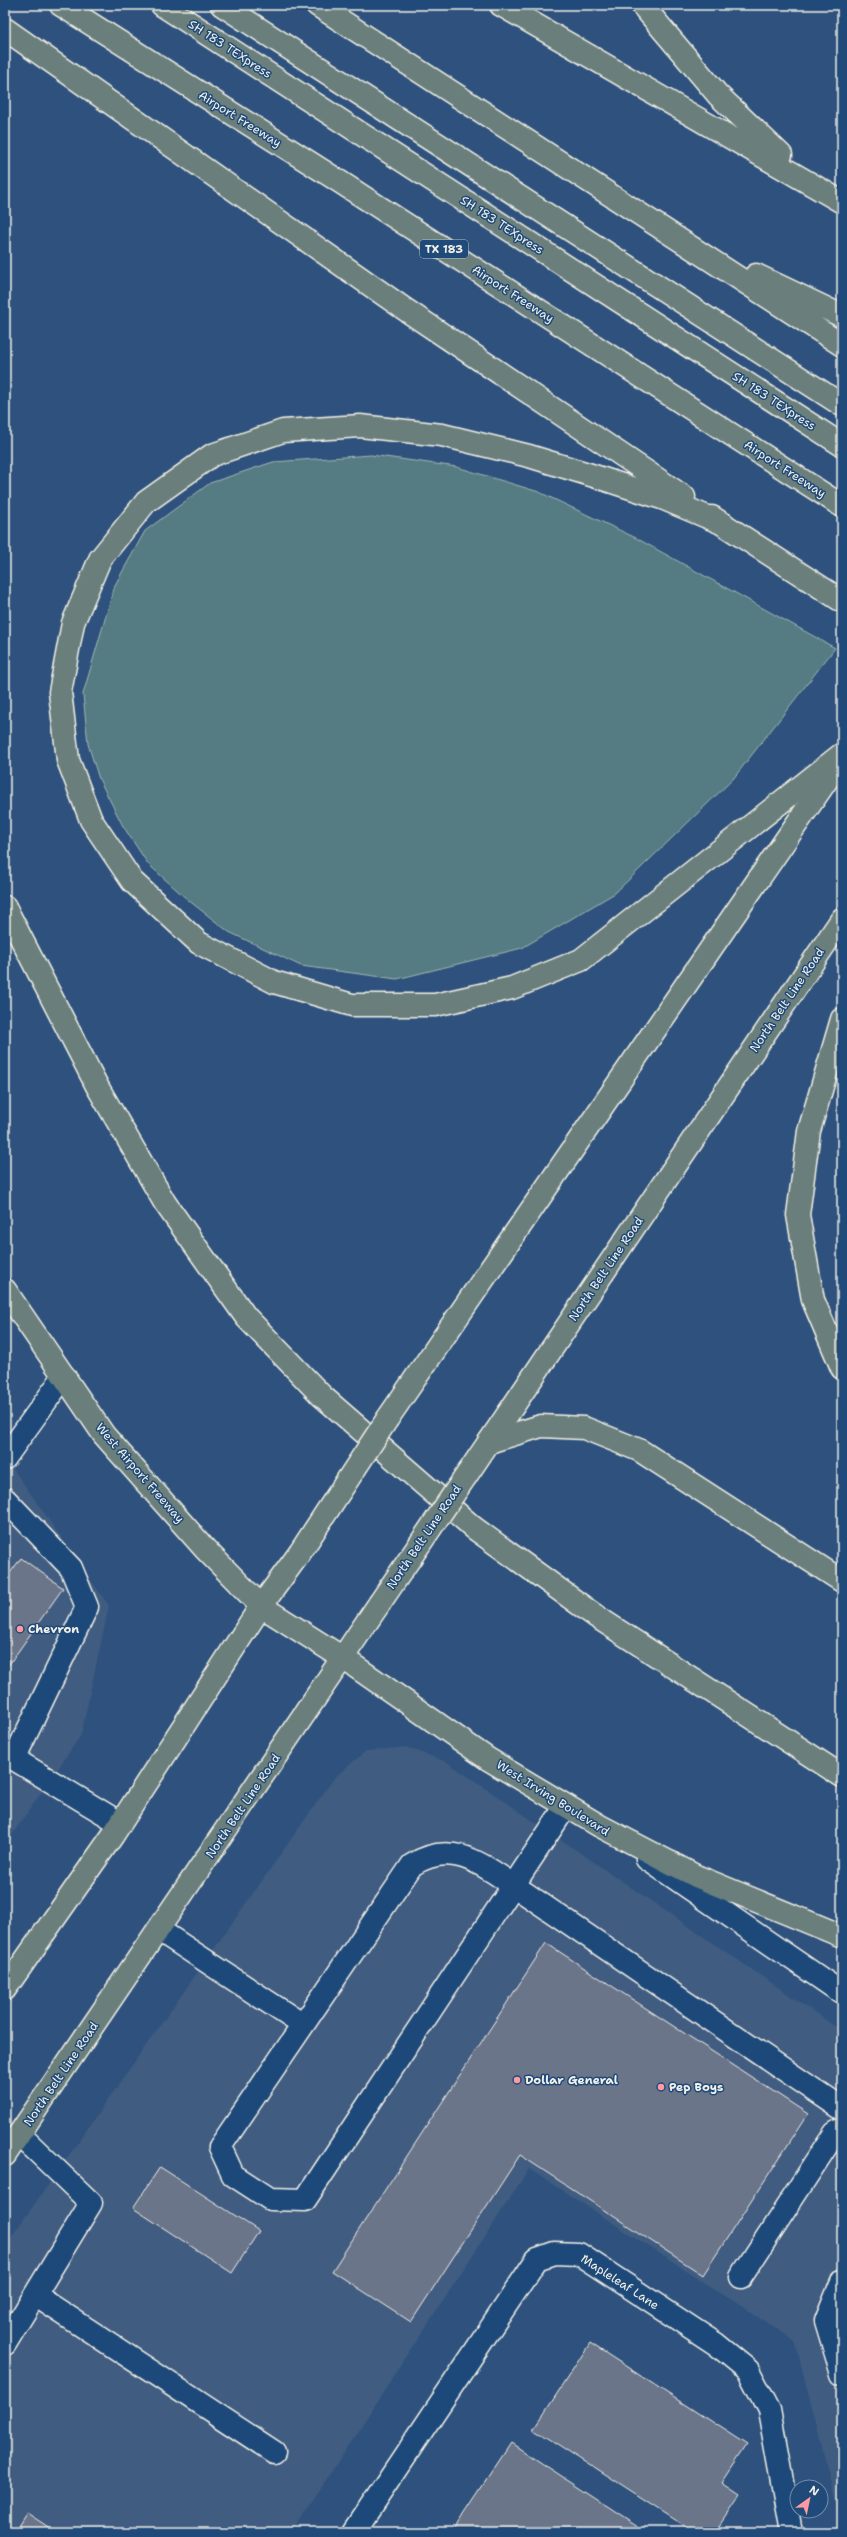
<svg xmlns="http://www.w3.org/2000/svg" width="847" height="2537" font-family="'Shantell Sans',sans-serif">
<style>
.built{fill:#405c81}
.green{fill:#557c82;stroke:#a4b6b5}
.building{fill:#6a748a;stroke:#f4f1e8}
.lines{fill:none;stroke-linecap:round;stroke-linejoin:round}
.minor-casing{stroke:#f4f1e8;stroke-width:25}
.major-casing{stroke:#f4f1e8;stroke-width:25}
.highway-casing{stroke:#f4f1e8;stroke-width:25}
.minor{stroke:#1f4a7a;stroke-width:22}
.major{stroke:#6b7f7c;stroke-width:22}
.highway{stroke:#6b7f7c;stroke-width:22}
.major-bridge-casing{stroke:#f4f1e8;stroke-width:25;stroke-linecap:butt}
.major-bridge{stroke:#6b7f7c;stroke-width:22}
.poi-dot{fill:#ff9aa2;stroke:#1f4a7a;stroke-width:1.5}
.labels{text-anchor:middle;stroke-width:3;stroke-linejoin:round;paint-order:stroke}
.shield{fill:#1f4a7a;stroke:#b4bfc7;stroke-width:1}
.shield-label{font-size:11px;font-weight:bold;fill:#f4f1e8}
.street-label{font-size:12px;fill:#f4f1e8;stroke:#1f4a7a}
.poi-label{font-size:12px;font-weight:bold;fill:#f4f1e8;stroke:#1f4a7a;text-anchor:start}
</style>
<rect width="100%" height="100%" fill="#2e527d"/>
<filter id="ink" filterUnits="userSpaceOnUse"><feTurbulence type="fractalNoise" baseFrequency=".025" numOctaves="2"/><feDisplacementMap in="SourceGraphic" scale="8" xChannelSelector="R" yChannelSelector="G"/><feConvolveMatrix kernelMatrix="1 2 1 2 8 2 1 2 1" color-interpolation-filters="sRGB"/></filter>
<g filter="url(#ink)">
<!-- built -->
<path class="built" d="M5,1457L109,1606L81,1735L5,1845Z
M406,1747L447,1762L842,2031V2528L795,2341L529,2169L292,2532H5V2246L334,1778L366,1751Z"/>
<!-- green -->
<path class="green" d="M371,455L457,467L539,492L636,538L835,648L733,779L615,893L522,948L397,979L301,966L229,932L188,900L148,864L123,826L99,779L88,744L83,694L115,585L145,531L210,483L273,462Z"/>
<!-- building -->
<path class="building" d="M21,1558L63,1588L5,1670V1580Z
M546,1943L808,2114L703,2275L520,2155L411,2322L332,2271Z
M160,2167L259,2231L232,2273L133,2208Z
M590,2343L747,2445L722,2483L740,2495L715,2532H693L534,2429Z
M511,2443L647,2532H452Z
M27,2513L56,2532H15Z"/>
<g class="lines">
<defs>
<path id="minor" d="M5,1458L64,1376
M5,1499L71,1568L87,1607L14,1759L120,1823
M566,1806L305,2200L270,2199L233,2175L220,2147L412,1865C451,1840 480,1863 513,1885L842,2109
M647,1859L842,1993
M159,1930L303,2025
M741,2277L835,2133L842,2129
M842,2281L826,2321L842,2374
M35,2295L274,2452
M5,2344L91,2203L19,2134
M354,2532L537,2259L554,2253L579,2254L716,2344L748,2370L769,2410L791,2532"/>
<path id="major" d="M5,1290L104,1435L205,1549L261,1606L343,1658L488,1759L600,1826L696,1876L842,1936
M388,1418L842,758
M466,1476L842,919
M5,1989L113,1835L261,1606L299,1554
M5,2155L379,1604"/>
<path id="highway" d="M61,5L334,178L842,506
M162,5L842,445
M222,5L842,405
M317,5L842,345
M501,5L842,202
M642,5L718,95L781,155
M5,29L403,308L684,497
M756,275L842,316
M712,517L842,601
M724,524L662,498L591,475L529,456L442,435L360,426L283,431L212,455L146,502L100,559L73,623L60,692L68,760L91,820L132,881L199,943L274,982L352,1005H435L512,988L581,960L842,754
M5,907L97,1086L165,1203L246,1317L322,1396L474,1528L597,1617L842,1776
M842,1019L809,1131L798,1215L813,1300L842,1368
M489,1442L541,1426L584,1428L639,1450L842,1581"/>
</defs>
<!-- minor casing -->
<use href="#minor" class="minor-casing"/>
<!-- major casing -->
<use href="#major" class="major-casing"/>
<!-- highway casing -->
<use href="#highway" class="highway-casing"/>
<!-- minor -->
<use href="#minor" class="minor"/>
<!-- major -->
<use href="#major" class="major"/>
<!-- highway -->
<use href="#highway" class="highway"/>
<defs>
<path id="major-bridge" d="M299,1554L388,1418
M379,1604L466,1476"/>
</defs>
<!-- major-bridge casing -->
<use href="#major-bridge" class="major-bridge-casing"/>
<!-- major-bridge -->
<use href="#major-bridge" class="major-bridge"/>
</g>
</g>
<!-- markers -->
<g class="poi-dot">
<circle cx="20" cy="1629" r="4"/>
<circle cx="517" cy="2080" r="4"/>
<circle cx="661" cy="2087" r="4"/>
</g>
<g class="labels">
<!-- shield labels -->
<rect class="shield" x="420" y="240" width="48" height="18" rx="3"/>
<g class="shield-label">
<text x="444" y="253">TX 183</text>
</g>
<!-- street labels -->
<g class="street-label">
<text transform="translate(230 49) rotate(33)" y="4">SH 183 TEXpress</text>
<text transform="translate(240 119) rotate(32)" y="4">Airport Freeway</text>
<text transform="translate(502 225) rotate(33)" y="4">SH 183 TEXpress</text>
<text transform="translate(513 294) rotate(33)" y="4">Airport Freeway</text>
<text transform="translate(774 401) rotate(33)" y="4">SH 183 TEXpress</text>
<text transform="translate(785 469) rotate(33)" y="4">Airport Freeway</text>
<text transform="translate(787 1000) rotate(-56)" y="4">North Belt Line Road</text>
<text transform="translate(606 1269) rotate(-56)" y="4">North Belt Line Road</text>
<text transform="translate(140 1473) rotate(49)" y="4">West Airport Freeway</text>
<text transform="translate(424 1537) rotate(-56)" y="4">North Belt Line Road</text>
<text transform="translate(553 1798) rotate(32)" y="4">West Irving Boulevard</text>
<text transform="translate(243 1806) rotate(-56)" y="4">North Belt Line Road</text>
<text transform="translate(61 2074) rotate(-56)" y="4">North Belt Line Road</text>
<text transform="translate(620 2282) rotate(33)" y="4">Mapleleaf Lane</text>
</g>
<!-- poi labels -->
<g class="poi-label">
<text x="28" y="1633">Chevron</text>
<text x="525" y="2084">Dollar General</text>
<text x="669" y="2091">Pep Boys</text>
</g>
</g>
<!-- margin -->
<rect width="847" height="2537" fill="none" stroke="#1f4a7a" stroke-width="20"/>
<rect x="10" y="10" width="827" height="2517" fill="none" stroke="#f4f1e8" stroke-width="1.5" filter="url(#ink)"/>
<!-- north arrow -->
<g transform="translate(809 2499) rotate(33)"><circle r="19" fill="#1f4a7a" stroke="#748da6"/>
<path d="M0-3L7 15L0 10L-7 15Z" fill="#ff9aa2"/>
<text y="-6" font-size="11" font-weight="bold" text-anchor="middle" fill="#f4f1e8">N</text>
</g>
</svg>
